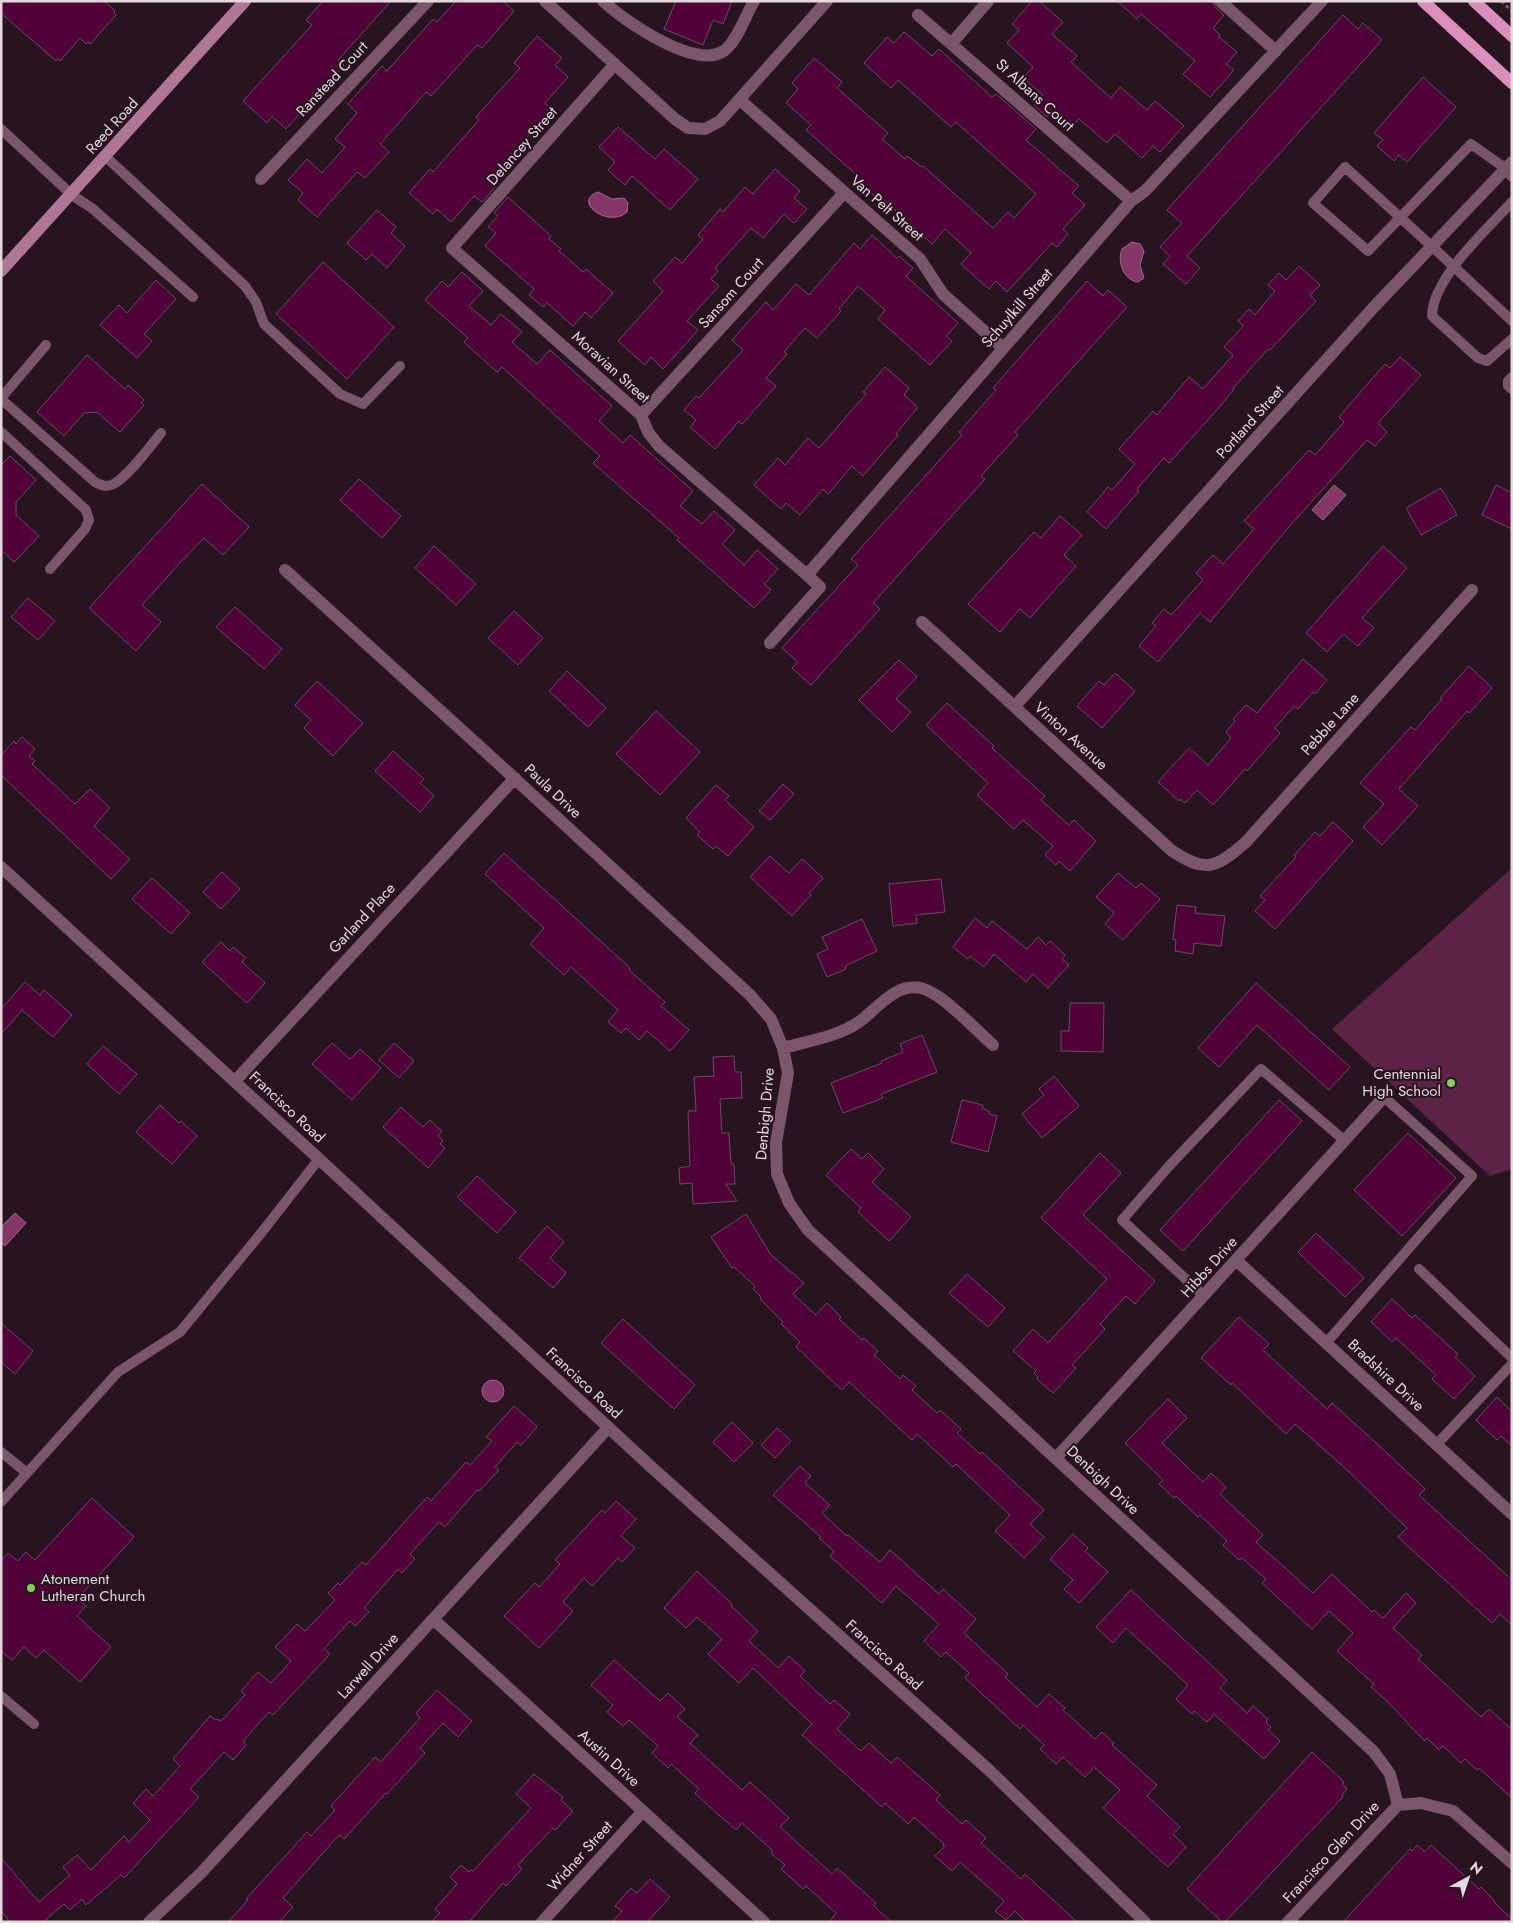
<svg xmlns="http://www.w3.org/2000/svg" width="1513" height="1923" font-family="Jost,sans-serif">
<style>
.green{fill:#5c2346}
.water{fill:#843666;stroke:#a1668a}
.building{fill:#510239;stroke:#674f5c}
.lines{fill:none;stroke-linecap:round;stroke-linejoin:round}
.path{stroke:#6c5a64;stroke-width:3;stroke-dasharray:4 2.5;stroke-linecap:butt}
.lane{stroke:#795669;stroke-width:10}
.street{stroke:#795669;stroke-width:12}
.secondary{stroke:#af7696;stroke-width:12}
.primary{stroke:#d98fb9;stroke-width:12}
.poi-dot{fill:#82d050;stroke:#281420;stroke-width:2}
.labels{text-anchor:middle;stroke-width:4;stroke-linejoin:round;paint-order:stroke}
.street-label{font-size:15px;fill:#e6d7df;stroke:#281420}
.poi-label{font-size:15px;fill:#e6d7df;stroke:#281420;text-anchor:end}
</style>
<rect width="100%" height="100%" fill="#281420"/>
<!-- green -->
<path class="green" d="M1512,868V1169L1490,1176L1332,1029Z"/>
<!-- water -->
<path class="water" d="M598,192L612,199L624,198L628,203L627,212C609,229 571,201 598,192Z
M1132,242L1140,244L1144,251L1140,265L1144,278L1138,282C1123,280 1117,261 1122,249Z
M1334,485L1346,495L1323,520L1312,510Z
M15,1213L26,1223L5,1246L1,1243V1227Z
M482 1391a11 11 0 1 1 22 0a11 11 0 1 1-22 0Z"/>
<!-- building -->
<path class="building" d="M1,1H104L115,11L114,13L116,15L90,44L88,42L86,44L80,38L60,61L58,59L56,61L1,13Z
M323,1H391L338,60L344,65L286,129L272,116L267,123L243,101L312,25L306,20Z
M456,1H503L514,11L482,48L477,45L431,96L426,92L380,144L389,152L365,178L357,172L317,217L298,200L303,193L288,180L307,159L322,173L345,147L335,139L357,113L348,104L382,66L387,71L433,19L437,22Z
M676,1H732L723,24L713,20L703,45L664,29Z
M1032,1H1039L1063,22L1052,34L1077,56L1071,62L1111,98L1120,87L1147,110L1155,101L1184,126L1160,152L1153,146L1142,158L1115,134L1107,143L1079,119L1071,128L1052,111L1047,117L1034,105L1043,95L1023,78L1033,67L1007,43L1019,30L1012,24Z
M1117,1H1212L1215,7L1224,15L1213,28L1220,35L1218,36L1237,52L1226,64L1234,70L1210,97L1183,74L1195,61L1141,14L1137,19Z
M1343,15L1358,29L1363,23L1382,40L1187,256L1200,268L1186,284L1163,264L1170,256L1160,247L1182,223L1167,210Z
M904,32L932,56L939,49L992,97L996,94L1036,129L1026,140L1079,186L1072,193L1085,205L1063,229L1068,234L1057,247L1052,243L1007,292L996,281L989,289L961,264L971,253L945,229L932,244L883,199L881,201L868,191L856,179L858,176L806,130L811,125L786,103L798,89L792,83L814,58L842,82L837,88L888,133L882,139L905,159L907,156L922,167L923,166L993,228L1008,212L1014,218L1036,194L956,122L951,127L898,80L891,88L864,63L887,37L894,43Z
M537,36L562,58L555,65L568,77L545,103L552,109L509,157L511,159L491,182L496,186L482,202L474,196L451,222L437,209L433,214L409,193L430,169L433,172L479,120L476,117L520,68L514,63Z
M1423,77L1456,107L1407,162L1399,155L1394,161L1377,146L1383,140L1374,133Z
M618,127L655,159L664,149L698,179L670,210L632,176L625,185L608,170L615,162L599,147Z
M775,169L800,191L794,198L807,209L794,223L784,214L763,238L751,228L715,268L718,271L711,279L719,286L687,321L698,330L663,369L651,357L645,365L618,341L663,291L653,281L675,257L682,263L703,239L698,235L720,209L723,212L745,187L753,194Z
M508,197L551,236L549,239L561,249L559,251L583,272L586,269L613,293L591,318L585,312L573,326L547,303L543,307L529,295L534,289L485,246L496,233L488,227L498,216L494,213Z
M377,210L396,227L391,233L405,246L387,268L372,254L366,260L347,243Z
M872,235L897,258L899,256L913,268L906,276L958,323L946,336L952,341L930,365L878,319L885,310L858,286L839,309L841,311L817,338L805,328L784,352L787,354L766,378L776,386L742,424L739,421L715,449L690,427L696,420L684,410L696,396L699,398L743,350L732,340L766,302L773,310L796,284L809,295L854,243L860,249Z
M323,262L394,327L347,379L276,314Z
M1299,266L1320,285L1310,295L1316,301L1270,350L1268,349L1233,388L1234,389L1217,410L1169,463L1164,458L1137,489L1139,491L1106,529L1087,512L1108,487L1112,490L1135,464L1119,449L1153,411L1157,415L1189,377L1203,389L1233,355L1224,347L1243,326L1238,321L1249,309L1255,315L1275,291L1268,285L1279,273L1286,280Z
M462,272L483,291L469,306L491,325L501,314L522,332L512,342L537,364L550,350L612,406L599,421L623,443L630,435L693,491L680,506L702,524L714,511L735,530L722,544L744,565L757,550L778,569L764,584L771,590L754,608L677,540L679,538L593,463L600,456L502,367L497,372L464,342L468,338L425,300L442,281L448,287Z
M156,280L176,299L144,334L152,341L137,358L100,325L119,305L127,313Z
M1087,281L1103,296L1108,290L1127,307L1015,432L1018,435L981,476L985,479L873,603L880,609L811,685L792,668L798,662L782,648L858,565L851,559L962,435L959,432L996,390L993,388Z
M87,355L125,389L128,385L144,400L141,403L144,405L120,432L97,412L84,413L64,436L37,412Z
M1400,357L1421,375L1378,423L1387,432L1375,446L1367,440L1287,529L1210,622L1200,613L1158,662L1139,646L1156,626L1152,623L1164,609L1171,615L1203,580L1196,573L1213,555L1223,564L1254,529L1244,521L1309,450L1315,455L1344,422L1339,417L1364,388L1385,364L1390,368Z
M885,367L909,388L904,395L918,407L896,434L898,435L863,476L852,466L828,494L823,489L800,515L786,503L781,509L754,485L778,458L785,465L808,438L819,448L866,394L863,392Z
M10,456L36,480L16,502V515L39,536L14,562L1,550V465Z
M359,479L401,516L382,538L340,500Z
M202,484L249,527L223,555L204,538L178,565L142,605L161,622L136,651L89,608Z
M1496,485L1512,493V529L1482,515Z
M1441,488L1457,515L1421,535L1406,508Z
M1060,516L1082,535L1064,555L1076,566L1030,618L1020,609L1000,632L968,604L1034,532L1041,538Z
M434,546L476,584L456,605L415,568Z
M1383,546L1407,568L1362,618L1374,628L1358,646L1343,634L1327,652L1306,633Z
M28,598L55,621L38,640L11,617Z
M235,607L282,649L264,669L216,627Z
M514,611L543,638L518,665L488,638Z
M1303,659L1327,680L1315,694L1313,692L1298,709L1294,706L1275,728L1280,733L1247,771L1245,769L1213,805L1197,790L1185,803L1180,799L1179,801L1158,782L1189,748L1208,765L1231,738L1226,732L1235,721L1233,719L1246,705L1257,713Z
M899,660L917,677L896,699L911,712L892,732L859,700Z
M1469,666L1492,688L1469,713L1467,711L1399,789L1418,806L1382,845L1363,827L1384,804L1360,783L1411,727L1415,730L1442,699L1440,698Z
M567,671L606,708L588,727L549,691Z
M1115,673L1135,691L1102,728L1077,706L1099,681L1104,685Z
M317,681L363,723L333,756L304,728L311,720L295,705Z
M947,703L994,746L992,748L1045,796L1041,800L1069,825L1074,820L1096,841L1070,871L1059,861L1056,865L1045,855L1053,846L1023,820L1014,829L977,795L988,783L926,725Z
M656,711L700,752L660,795L616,754Z
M22,737L35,749L29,756L35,761L32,764L75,804L90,789L110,808L94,826L130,859L111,879L1,775V755L14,741L16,744Z
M393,751L424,779L420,783L434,796L420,812L375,771Z
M783,784L794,794L770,820L759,811Z
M716,785L729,796L725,800L754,827L728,856L716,846L713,849L697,835L700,832L686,818Z
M1333,822L1353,841L1275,929L1255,911L1265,900L1260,896L1296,857L1294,855L1315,832L1320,836Z
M504,853L630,968L629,970L665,1002L661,1006L689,1030L670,1051L647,1031L639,1040L626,1028L621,1033L608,1022L618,1010L571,967L564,975L530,944L544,928L485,874Z
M770,856L789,873L802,859L823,878L809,893L811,895L792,916L750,877Z
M222,872L240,889L221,909L203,892Z
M1118,873L1136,888L1141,883L1160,899L1123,940L1105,924L1114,913L1096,897Z
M152,878L190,913L171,934L132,899Z
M941,879L945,912L916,915L917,923L893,926L889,884Z
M1177,905L1196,907L1195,913L1225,916L1221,946L1194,943L1193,954L1175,951L1176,940L1173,939Z
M975,918L987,928L992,921L1027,949L1038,937L1046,945L1050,941L1065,955L1062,959L1069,965L1048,988L1033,974L1026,982L994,954L984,967L970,956L968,959L953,947Z
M862,919L877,951L845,966L846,969L827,977L817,954L828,949L822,937Z
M221,942L230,951L233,947L246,958L242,962L265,983L247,1003L202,962Z
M25,982L40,995L44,990L72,1015L53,1037L22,1010L1,1034V1009Z
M1256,983L1350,1067L1329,1090L1257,1025L1219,1067L1198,1048Z
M1070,1003H1104L1103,1052L1061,1051V1031H1069Z
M922,1035L937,1072L881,1094L883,1098L843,1113L831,1083L882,1063L881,1061L903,1052L900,1044Z
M332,1043L350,1059L360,1049L381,1068L352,1100L312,1064Z
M394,1043L414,1061L399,1078L379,1060Z
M103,1046L137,1074L119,1094L87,1064Z
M734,1056L735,1072H741L742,1098L720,1099L722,1133H729L731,1164H734L735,1184H726L737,1201L693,1204L692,1183L680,1184L679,1168L690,1166L688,1111H696L694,1077L714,1076L713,1057Z
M1054,1076L1079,1106L1042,1138L1022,1114L1044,1095L1039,1089Z
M962,1100L983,1105L982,1108L989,1111V1114L997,1116L988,1152L951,1142Z
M1279,1100L1302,1121L1183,1251L1160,1230Z
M160,1105L179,1123L181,1121L197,1136L172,1164L136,1132Z
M401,1107L423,1127L430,1120L442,1131L438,1136L443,1141L440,1144L445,1148L428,1168L383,1127Z
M1408,1133L1456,1178L1402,1236L1354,1190Z
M851,1149L862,1159L868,1153L884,1169L872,1182L911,1217L889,1241L858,1212L861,1208L826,1175Z
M1100,1153L1121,1173L1083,1215L1155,1281L1135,1304L1126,1296L1100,1324L1105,1329L1072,1365L1076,1368L1053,1393L1037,1379L1038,1377L1034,1373L1036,1371L1013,1351L1033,1329L1048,1343L1107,1279L1041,1218Z
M477,1176L516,1212L497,1233L457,1197Z
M746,1214L771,1255L804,1283L793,1294L816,1315L827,1303L841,1317L839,1319L862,1340L864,1338L878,1351L874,1355L900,1379L903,1375L916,1386L912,1390L937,1413L940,1410L961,1429L957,1433L980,1454L982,1452L1044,1510L1030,1524L1044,1537L1024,1558L995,1531L1010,1515L956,1464L953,1467L917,1434L912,1440L849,1382L842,1390L796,1347L800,1342L781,1324L783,1322L760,1299L761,1297L753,1289L755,1286L734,1267L732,1268L711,1237Z
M547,1226L564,1242L550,1258L566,1273L553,1288L519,1258Z
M1316,1233L1364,1278L1345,1297L1298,1252Z
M967,1274L1005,1308L988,1327L949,1293Z
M1392,1299L1412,1318L1415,1315L1458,1354L1455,1357L1475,1376L1454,1399L1432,1379L1436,1375L1396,1338L1392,1342L1371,1322Z
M1239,1317L1269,1344L1263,1350L1327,1409L1332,1403L1385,1451L1425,1489L1419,1495L1512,1580V1625L1500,1614L1492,1623L1398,1537L1407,1528L1346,1469L1295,1424L1286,1434L1232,1383L1231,1385L1201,1358Z
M623,1319L695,1385L674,1409L601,1343Z
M1,1323L33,1351L15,1374L1,1362Z
M1497,1397L1512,1412V1446L1501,1436L1497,1440L1476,1420Z
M1168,1399L1187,1418L1162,1443L1203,1482L1211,1473L1226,1487L1220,1494L1263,1535L1256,1542L1313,1593L1332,1574L1372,1612L1374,1610L1383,1618L1406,1593L1416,1603L1393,1628L1422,1655L1418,1659L1481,1717L1489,1709L1512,1730V1798L1479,1768L1477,1770L1465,1759L1461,1763L1443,1746L1439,1750L1427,1738L1425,1741L1412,1728L1394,1708L1371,1687L1374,1684L1337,1651L1353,1633L1329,1611L1312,1629L1262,1583L1266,1579L1242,1558L1239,1560L1223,1545L1227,1541L1200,1515L1198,1517L1176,1496L1174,1498L1159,1484L1163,1480L1125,1443Z
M514,1406L537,1427L521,1445L517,1442L495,1467L499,1470L479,1491L477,1490L445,1527L439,1522L410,1554L415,1559L402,1573L398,1569L364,1608L369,1612L355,1626L350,1621L324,1649L330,1654L273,1715L269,1712L243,1741L246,1745L233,1760L224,1752L190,1789L199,1797L124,1878L121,1875L86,1905L82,1899L70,1910L64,1904L43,1922H10L1,1911V1858L39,1902L70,1875L63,1867L77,1855L91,1870L124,1836L129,1842L150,1820L133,1803L146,1789L153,1796L180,1766L173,1759L210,1716L216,1720L217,1719L221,1721L245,1695L241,1691L258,1672L271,1683L291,1661L275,1647L297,1624L305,1631L335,1600L328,1593L338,1583L340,1585L362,1562L366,1565L427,1497L431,1501L466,1462L470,1465L492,1441L486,1437Z
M732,1422L753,1443L734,1462L713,1442Z
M777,1428L791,1441L775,1458L761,1445Z
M800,1466L811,1476L805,1483L830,1505L822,1513L847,1536L848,1535L880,1562L890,1550L939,1594L943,1589L976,1619L964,1633L1008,1674L1005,1677L1037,1707L1049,1694L1065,1708L1063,1710L1095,1739L1102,1732L1114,1743L1112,1745L1157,1785L1147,1796L1180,1827L1173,1834L1186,1847L1168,1867L1103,1808L1120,1790L1094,1767L1085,1777L1063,1757L1056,1764L1040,1749L1044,1745L1023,1725L1020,1729L965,1678L969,1673L946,1652L941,1657L924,1641L939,1624L896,1586L882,1603L830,1556L834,1551L819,1538L821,1537L773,1495Z
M92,1498L134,1537L77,1599L86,1606L77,1616L111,1647L80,1682L44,1650L36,1658L24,1647L12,1660L1,1651V1561L8,1553L18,1561L26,1552L35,1560Z
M616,1501L636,1519L621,1536L635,1548L622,1562L618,1558L592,1586L584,1578L563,1602L573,1611L539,1648L504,1616L535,1583L539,1587L560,1564L555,1560L602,1510L605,1513Z
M1073,1534L1088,1548L1085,1551L1108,1572L1079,1603L1064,1589L1073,1580L1050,1559Z
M697,1571L732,1604L731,1606L758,1631L749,1641L778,1668L789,1656L805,1671L800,1676L830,1704L834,1700L850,1714L837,1729L861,1751L869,1743L891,1763L897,1757L940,1795L936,1800L962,1824L966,1820L986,1838L981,1843L1021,1879L1025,1874L1077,1922H1026L1015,1911L1006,1920L995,1911L1004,1901L979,1879L960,1862L952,1871L935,1856L945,1846L943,1845L944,1844L914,1817L908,1824L885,1803L882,1807L802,1735L812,1724L753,1668L739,1683L708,1654L722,1639L697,1617L686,1628L664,1608Z
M1131,1590L1227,1680L1220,1688L1247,1713L1253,1706L1268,1719L1266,1722L1271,1727L1268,1730L1280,1741L1264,1759L1214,1714L1207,1722L1194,1711L1192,1714L1176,1699L1188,1685L1126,1628L1113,1643L1096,1627Z
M614,1660L660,1701L668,1693L685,1709L677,1717L698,1735L690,1743L742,1790L750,1782L789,1818L780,1827L832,1874L837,1868L876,1903L874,1906L891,1922H829L836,1913L806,1886L803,1889L781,1869L785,1865L771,1853L773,1851L742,1823L736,1830L711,1808L695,1793L699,1789L671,1764L668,1768L652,1753L658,1746L629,1720L623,1726L607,1712L613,1705L591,1685Z
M437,1690L472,1721L458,1737L443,1723L420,1748L425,1753L387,1794L386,1793L344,1839L339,1835L283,1898L293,1907L279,1922H228L248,1900L246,1899L307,1832L311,1836L335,1810L331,1806L375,1757L381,1762L420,1718L416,1713Z
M1312,1752L1342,1780L1344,1783L1342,1784L1347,1789L1342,1795L1343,1797L1225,1922H1222L1187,1889Z
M534,1774L563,1797L561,1800L573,1811L555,1830L553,1828L518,1865L522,1869L506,1886L503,1883L469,1922H431L440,1913L435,1909L457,1884L450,1877L461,1865L469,1872L471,1870L473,1871L531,1808L516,1794Z
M1417,1845L1425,1852L1431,1845L1479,1889L1481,1887L1495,1901L1494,1902L1499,1907L1512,1919V1922H1343L1410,1849L1412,1851Z
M650,1879L670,1897L647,1922H612L622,1911L615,1906L631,1888L637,1893Z"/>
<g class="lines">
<!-- path -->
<path class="path" d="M1501,1L1512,11"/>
<!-- lane -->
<path class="lane" d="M1,129L72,195L93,209L193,297
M106,157L245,286L256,302L264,324L340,394L363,404L400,366
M1512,177L1505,168L1471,144L1368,251L1313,203L1345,167C1401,218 1457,269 1512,321
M1512,202C1487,229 1432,279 1432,316L1478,358L1487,361L1512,339
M1512,377L1508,381V386L1512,389
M1,398L46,345
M1,399L95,482C101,485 104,487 111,485C125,481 151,445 161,433
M1,432L86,510L89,520L85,529L50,569
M1419,1269L1512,1358
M1204,1296L1122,1220L1170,1165L1261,1069L1345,1141
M1327,1342L1472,1176L1384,1097
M1437,1444L1512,1364
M1,1452L27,1473
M1,1502L118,1372L180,1332L262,1232L319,1159
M1,1696L34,1724"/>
<!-- street -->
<path class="street" d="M545,1L675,119L688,128L705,129L720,121L827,1
M603,1C624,21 698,72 725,50C737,41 746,15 754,1
M1220,1L1276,51
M918,15L1131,201
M951,44L988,1
M615,64L452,248L641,415L648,432L659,446L807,575
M740,100L920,259L943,294L1003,348
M261,179L428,1
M641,415L844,193
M285,570L477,744L750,995L771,1019L783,1048L788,1073L776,1143L777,1174L789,1203L808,1230L1374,1752L1390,1774L1398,1805L1421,1803L1453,1811L1512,1863
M922,622L1171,850C1206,874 1216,868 1246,842L1472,590
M770,643L820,587L807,575L1131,201L1145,191L1322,1
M1015,706L1373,308L1512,162
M1,867L319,1159L649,1465L990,1771L1145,1922
M783,1048C808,1041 837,1037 859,1022C877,1009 896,982 921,988C942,993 976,1030 993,1045
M235,1081L515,778
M1237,1261L1512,1514
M1056,1458L1384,1097
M433,1619L764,1922
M149,1922L201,1873L608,1428
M542,1922L643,1811
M1288,1922L1398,1805"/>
<!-- secondary -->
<path class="secondary" d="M1,271L245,1"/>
<!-- primary -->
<path class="primary" d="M1423,1L1512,83
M1474,1L1512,36"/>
</g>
<!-- markers -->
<g class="poi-dot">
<circle cx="1451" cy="1083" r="5"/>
<circle cx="31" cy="1588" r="5"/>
</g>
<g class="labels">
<!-- street labels -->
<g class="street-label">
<text transform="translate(332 79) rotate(-47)" y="5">Ranstead Court</text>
<text transform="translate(1035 95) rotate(42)" y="5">St Albans Court</text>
<text transform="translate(112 126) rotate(-48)" y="5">Reed Road</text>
<text transform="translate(522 146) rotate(-49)" y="5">Delancey Street</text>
<text transform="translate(887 208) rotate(41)" y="5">Van Pelt Street</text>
<text transform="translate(731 293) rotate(-48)" y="5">Sansom Court</text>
<text transform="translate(1017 308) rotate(-49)" y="5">Schuylkill Street</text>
<text transform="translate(611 367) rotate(42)" y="5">Moravian Street</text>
<text transform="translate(1250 422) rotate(-48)" y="5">Portland Street</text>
<text transform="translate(1330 724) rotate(-48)" y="5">Pebble Lane</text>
<text transform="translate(1071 736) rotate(42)" y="5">Vinton Avenue</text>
<text transform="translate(553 791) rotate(43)" y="5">Paula Drive</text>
<text transform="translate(362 918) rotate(-47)" y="5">Garland Place</text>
<text transform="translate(287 1107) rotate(43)" y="5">Francisco Road</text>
<text transform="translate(765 1114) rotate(-85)" y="5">Denbigh Drive</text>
<text transform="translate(1209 1267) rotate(-48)" y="5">Hibbs Drive</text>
<text transform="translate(1386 1375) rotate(43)" y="5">Bradshire Drive</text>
<text transform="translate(584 1383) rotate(43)" y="5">Francisco Road</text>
<text transform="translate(1103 1480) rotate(43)" y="5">Denbigh Drive</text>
<text transform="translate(884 1655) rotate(42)" y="5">Francisco Road</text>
<text transform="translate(368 1666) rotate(-48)" y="5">Larwell Drive</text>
<text transform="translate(609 1758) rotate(42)" y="5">Austin Drive</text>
<text transform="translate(1331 1852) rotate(-47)" y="5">Francisco Glen Drive</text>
<text transform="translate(580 1856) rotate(-48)" y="5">Widner Street</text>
</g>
<!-- poi labels -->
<g class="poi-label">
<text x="1441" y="1079">Centennial<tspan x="1441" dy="17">High School</tspan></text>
<text x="41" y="1584" text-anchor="start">Atonement<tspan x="41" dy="17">Lutheran Church</tspan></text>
</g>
</g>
<!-- border -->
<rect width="1513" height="1923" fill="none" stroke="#e6d7df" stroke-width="5"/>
<!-- north arrow -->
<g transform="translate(1468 1878) rotate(40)" stroke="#281420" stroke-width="4" paint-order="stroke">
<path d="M0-4L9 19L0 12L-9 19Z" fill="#e6d7df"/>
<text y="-8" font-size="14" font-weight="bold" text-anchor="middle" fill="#e6d7df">N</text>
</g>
</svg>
